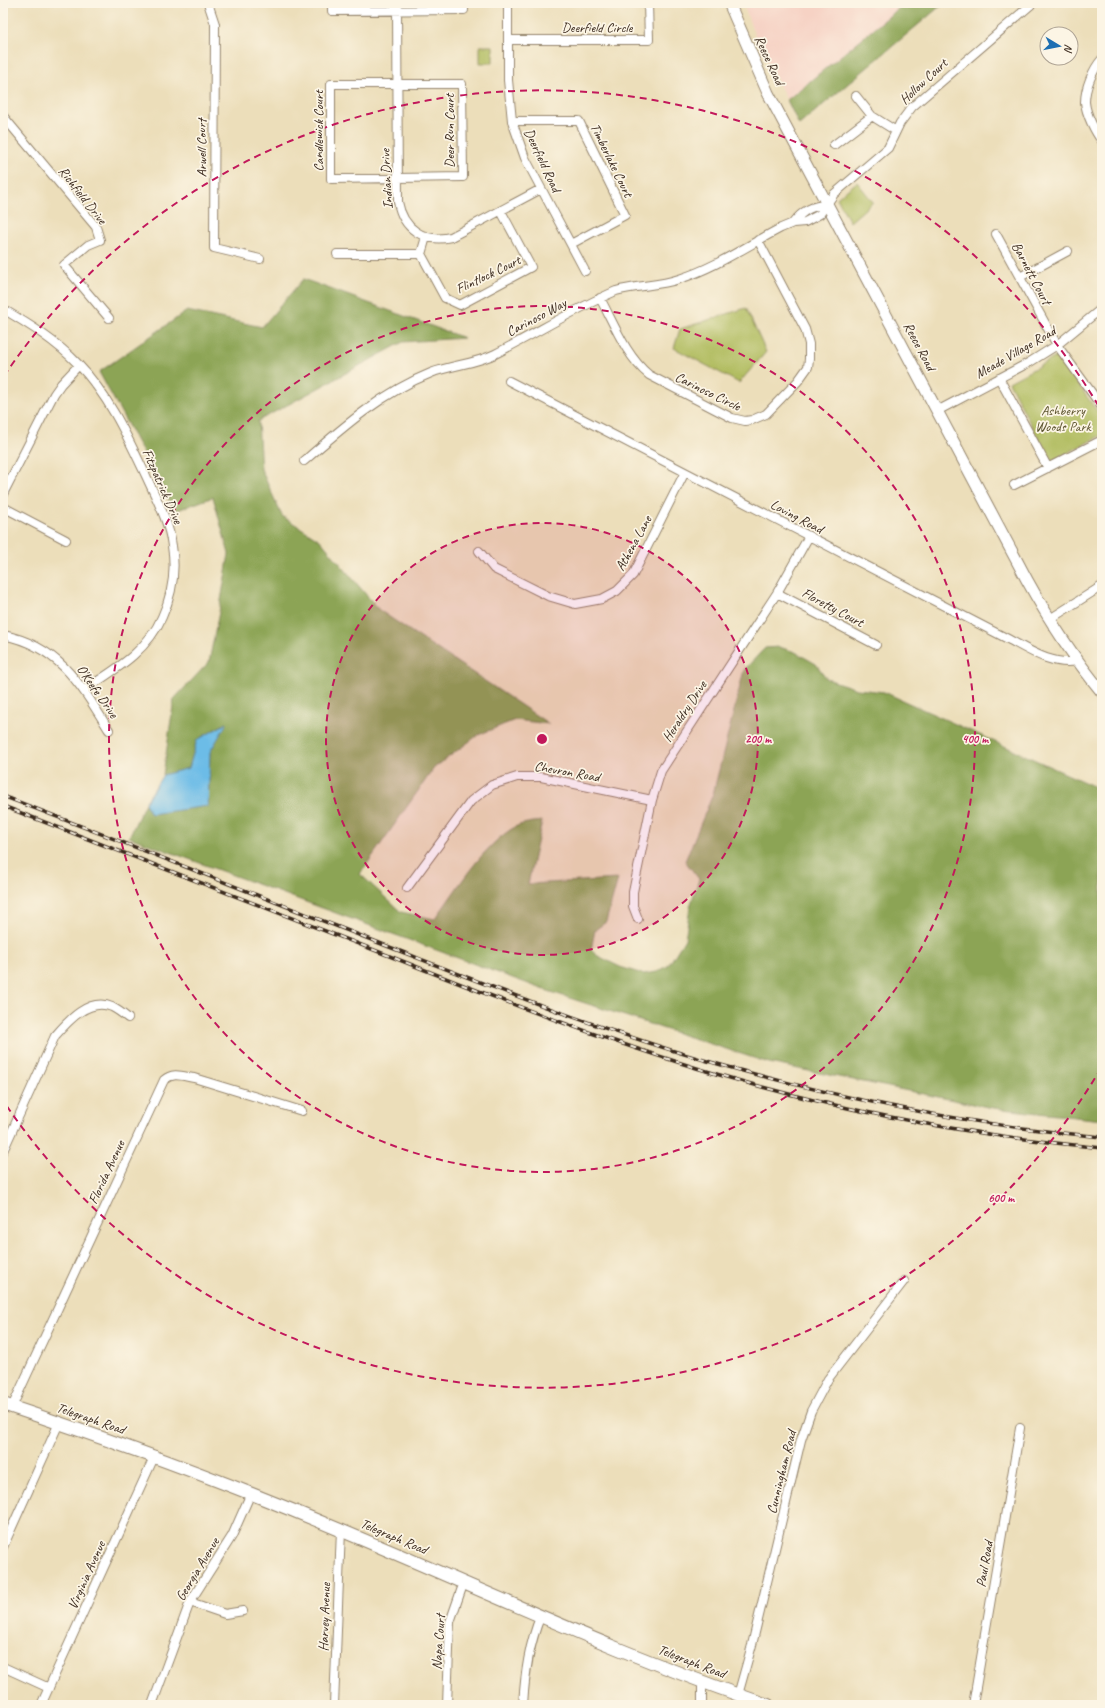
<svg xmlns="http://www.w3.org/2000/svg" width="1105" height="1708" font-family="Caveat,sans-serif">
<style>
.built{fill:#f6d2c4}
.green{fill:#b0bc5e;stroke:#76733e}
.forest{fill:#8ca455;stroke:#64673a}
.water{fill:#6cbce7;stroke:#547382}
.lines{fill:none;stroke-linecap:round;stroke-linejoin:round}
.street-casing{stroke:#94846c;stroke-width:10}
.secondary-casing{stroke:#94846c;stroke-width:13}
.primary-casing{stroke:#94846c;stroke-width:14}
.street{stroke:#fff;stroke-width:8}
.secondary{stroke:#fff;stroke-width:11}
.primary{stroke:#fff;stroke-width:12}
.rail-casing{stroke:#3b2a1e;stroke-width:3.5}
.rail{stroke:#fcf5e5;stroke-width:2;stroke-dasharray:6;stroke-linecap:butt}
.ring{fill:none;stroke:#c2185b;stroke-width:2;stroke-dasharray:7 5}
.labels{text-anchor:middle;stroke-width:3.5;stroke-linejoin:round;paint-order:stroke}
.street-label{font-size:14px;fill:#3b2a1e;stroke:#fcf5e5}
.park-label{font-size:14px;fill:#5e5631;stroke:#fcf5e5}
.centre{fill:#c2185b;stroke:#fcf5e5;stroke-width:2}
.ring-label{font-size:12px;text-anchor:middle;font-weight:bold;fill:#c2185b;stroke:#fcf5e5;stroke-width:3.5;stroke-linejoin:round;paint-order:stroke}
</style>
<rect width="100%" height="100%" fill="#fcf5e5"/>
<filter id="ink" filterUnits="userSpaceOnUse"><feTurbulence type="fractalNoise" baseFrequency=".025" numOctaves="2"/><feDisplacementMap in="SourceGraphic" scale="8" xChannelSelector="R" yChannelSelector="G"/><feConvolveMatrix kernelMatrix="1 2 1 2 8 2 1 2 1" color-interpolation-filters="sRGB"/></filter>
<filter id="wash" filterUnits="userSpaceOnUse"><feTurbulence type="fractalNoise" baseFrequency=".012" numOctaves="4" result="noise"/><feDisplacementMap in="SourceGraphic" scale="16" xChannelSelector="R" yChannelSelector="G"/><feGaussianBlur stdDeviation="0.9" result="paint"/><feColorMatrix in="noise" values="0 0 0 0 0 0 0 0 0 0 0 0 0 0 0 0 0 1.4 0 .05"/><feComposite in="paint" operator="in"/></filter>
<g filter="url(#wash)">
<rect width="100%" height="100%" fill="#ecdeba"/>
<!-- built -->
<path class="built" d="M743,3H944L799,125L752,29Z"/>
<!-- green -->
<path class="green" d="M480,46H493V63H480Z
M857,182L873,202L850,222L837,198Z
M746,308L766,352L739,383L674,348L680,329Z
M1058,356L1102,418V435L1050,462L1009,382Z"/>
<!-- forest -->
<path class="forest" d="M905,3H944L799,125L787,100Z
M303,279L464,338L403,342L258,421L261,469L282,516L320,540L379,610L549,724L515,720L478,735L434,768L360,874L401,912L435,919C457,889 483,845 515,827C522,823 534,822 542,821L528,884L618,879L606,922L595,930L591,950L598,956L620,967L643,974L657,972L668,966L685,939L690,907L699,879L685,861L713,794L744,670L765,648L779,647L795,652L816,664L827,679L857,689L884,692L1102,790V1120L993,1108L769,1063L545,990L129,837L145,803L151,814L208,805L210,752L226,723L197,740L189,768L163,775L174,699L209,662L219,612L229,554L213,497L175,511L99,372L187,311L262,327Z"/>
<!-- water -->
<path class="water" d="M227,723L210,752L208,806L151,814L145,803L163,775L189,768L197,740Z"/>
</g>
<g filter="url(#ink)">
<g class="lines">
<defs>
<path id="street" d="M208,3L215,24L214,248L260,259
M332,3V11L464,10V3
M397,3L398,202C403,229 424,243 451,237L541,189
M508,3V80L512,121L525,158L585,271
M508,40H649L648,3
M1102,59C1093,69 1085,88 1085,102C1086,114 1095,132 1102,141
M331,84H462L463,177L331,179Z
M856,96L872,116
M3,116L96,227L100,240L88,245L64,265L109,318
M512,121H579L625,215L571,244
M834,145L872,116L896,131
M793,223C802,211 812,205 827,205
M996,234L1057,345L1102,407
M426,237L421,254L445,298L460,305L531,267L501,211
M337,254H421
M1020,277L1068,251
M600,298C614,324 626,356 649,375L732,418L745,421L752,420L766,414L798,381L808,367L809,359V344L805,329L758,240
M3,309C30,325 56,341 78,364C110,397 128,438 147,478C157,500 169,522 172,546C176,570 172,595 162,617C147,652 114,670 84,690
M999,378L1048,468
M509,381L1008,639C1029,650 1052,666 1077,661
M937,411L1030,362L1057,345L1102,308
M304,461C343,427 383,392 431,373C452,365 475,364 495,354C535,334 574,309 616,291C637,285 659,286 679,279C715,268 748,245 781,228L793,223L805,222L820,214L834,194L888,148L900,123L912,107L1033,3
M1014,485L1102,440
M3,494L54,394L61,384L79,365
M3,507L66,540
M479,551L494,569L548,596L575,604L602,599L617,591L633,575L685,472
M777,593L876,645
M1050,619L1102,586
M3,635C59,646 81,685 109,730
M407,888L471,801L492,785L517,777H541L652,800
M638,919L633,906V892L652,800L661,771L777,593L809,536
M3,1151L55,1036C68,1021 89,997 112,1007C118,1010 123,1014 128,1018
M12,1407L164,1080C173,1072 182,1076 194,1078L302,1111
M3,1547L59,1423
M190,1602L225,1614L243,1611
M3,1667L49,1688
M738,1695L752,1645L801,1440L811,1411L828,1379L904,1281
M41,1705L155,1455
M152,1705L190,1602L232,1536L251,1493
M334,1705L341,1530
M447,1705L450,1622L464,1582
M523,1705C525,1673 529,1644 541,1615
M702,1705V1682
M973,1705L1020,1428"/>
<path id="secondary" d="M729,3L768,93L1027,580C1049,620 1073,657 1102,692"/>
<path id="primary" d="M3,1404C117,1442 229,1483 340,1530C482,1589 622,1656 768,1705"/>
</defs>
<!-- street casing -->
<use href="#street" class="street-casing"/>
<!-- secondary casing -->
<use href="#secondary" class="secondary-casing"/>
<!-- primary casing -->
<use href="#primary" class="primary-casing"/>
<!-- street -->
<use href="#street" class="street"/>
<!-- secondary -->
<use href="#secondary" class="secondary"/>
<!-- primary -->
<use href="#primary" class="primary"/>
<defs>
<path id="rail" d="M3,796C133,846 263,897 392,948C508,993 623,1039 743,1071C861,1103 980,1126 1102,1137
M3,806C131,856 259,905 387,955C503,1001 618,1046 737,1080C856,1114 979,1136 1102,1148"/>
</defs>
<!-- rail casing -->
<use href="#rail" class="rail-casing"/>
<!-- rail -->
<use href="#rail" class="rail"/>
</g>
</g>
<!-- distance rings -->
<circle cx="542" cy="739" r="216" fill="#c2185b" fill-opacity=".12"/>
<g class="ring">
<circle cx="542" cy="739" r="216"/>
<circle cx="542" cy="739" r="433"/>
<path d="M1101 1068A649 649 0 0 1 4 1102M4 376A649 649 0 0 1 1101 410"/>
</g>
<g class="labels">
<!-- street labels -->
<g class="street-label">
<text x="597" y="32">Deerfield Circle</text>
<text transform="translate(770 60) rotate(65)" y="5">Reece Road</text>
<text transform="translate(923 81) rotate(-43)" y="5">Hollow Court</text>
<text transform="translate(318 131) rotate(-90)" y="5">Candlewick Court</text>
<text transform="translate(449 131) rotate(-90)" y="5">Deer Run Court</text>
<text transform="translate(201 148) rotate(-90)" y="5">Arwell Court</text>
<text transform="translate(543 160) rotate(65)" y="5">Deerfield Road</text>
<text transform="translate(612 160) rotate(64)" y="5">Timberlake Court</text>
<text transform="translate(386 179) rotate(-93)" y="5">Indian Drive</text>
<text transform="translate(83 195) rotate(52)" y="5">Richfield Drive</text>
<text transform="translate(1032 273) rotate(62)" y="5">Barnett Court</text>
<text transform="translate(488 274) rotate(-26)" y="5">Flintlock Court</text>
<text transform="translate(536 317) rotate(-28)" y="5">Carinoso Way</text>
<text transform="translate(920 346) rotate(62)" y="5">Reece Road</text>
<text transform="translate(1015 352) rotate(-30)" y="5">Meade Village Road</text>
<text transform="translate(708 391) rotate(26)" y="5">Carinoso Circle</text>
<text transform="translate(163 486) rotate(66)" y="5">Fitzpatrick Drive</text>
<text transform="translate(797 516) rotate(28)" y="5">Loving Road</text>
<text transform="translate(633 543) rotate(-61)" y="5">Athena Lane</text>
<text transform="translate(833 607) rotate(28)" y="5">Floretty Court</text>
<text transform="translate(98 691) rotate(55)" y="5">O'Keefe Drive</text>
<text transform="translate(684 711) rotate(-57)" y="5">Heraldry Drive</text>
<text transform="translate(567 771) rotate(10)" y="5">Chevron Road</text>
<text transform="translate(106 1172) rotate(-65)" y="5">Florida Avenue</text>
<text transform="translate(91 1418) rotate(19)" y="5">Telegraph Road</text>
<text transform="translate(781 1472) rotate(-76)" y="5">Cunningham Road</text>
<text transform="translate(394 1536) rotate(23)" y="5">Telegraph Road</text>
<text transform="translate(984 1564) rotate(-80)" y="5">Paul Road</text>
<text transform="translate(197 1569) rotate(-59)" y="5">Georgia Avenue</text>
<text transform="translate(86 1575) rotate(-66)" y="5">Virginia Avenue</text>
<text transform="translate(324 1617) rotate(-88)" y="5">Harvey Avenue</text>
<text transform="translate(438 1642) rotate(-86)" y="5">Napa Court</text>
<text transform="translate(692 1661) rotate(21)" y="5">Telegraph Road</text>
</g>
<!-- park labels -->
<g class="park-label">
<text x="1063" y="415">Ashberry<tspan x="1063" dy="16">Woods Park</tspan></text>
</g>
</g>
<circle cx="542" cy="739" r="6" class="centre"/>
<g class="ring-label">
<text x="758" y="743">200 m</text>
<text x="975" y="743">400 m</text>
<text x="1001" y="1202">600 m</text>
</g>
<!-- margin -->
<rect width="1105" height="1708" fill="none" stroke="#fcf5e5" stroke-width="16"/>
<!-- north arrow -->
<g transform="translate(1059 46) rotate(100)"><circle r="19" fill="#fcf5e5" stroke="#afa495"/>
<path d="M0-3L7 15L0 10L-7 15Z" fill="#1f6fb2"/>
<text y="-6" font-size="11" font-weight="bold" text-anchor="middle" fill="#3b2a1e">N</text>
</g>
</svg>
